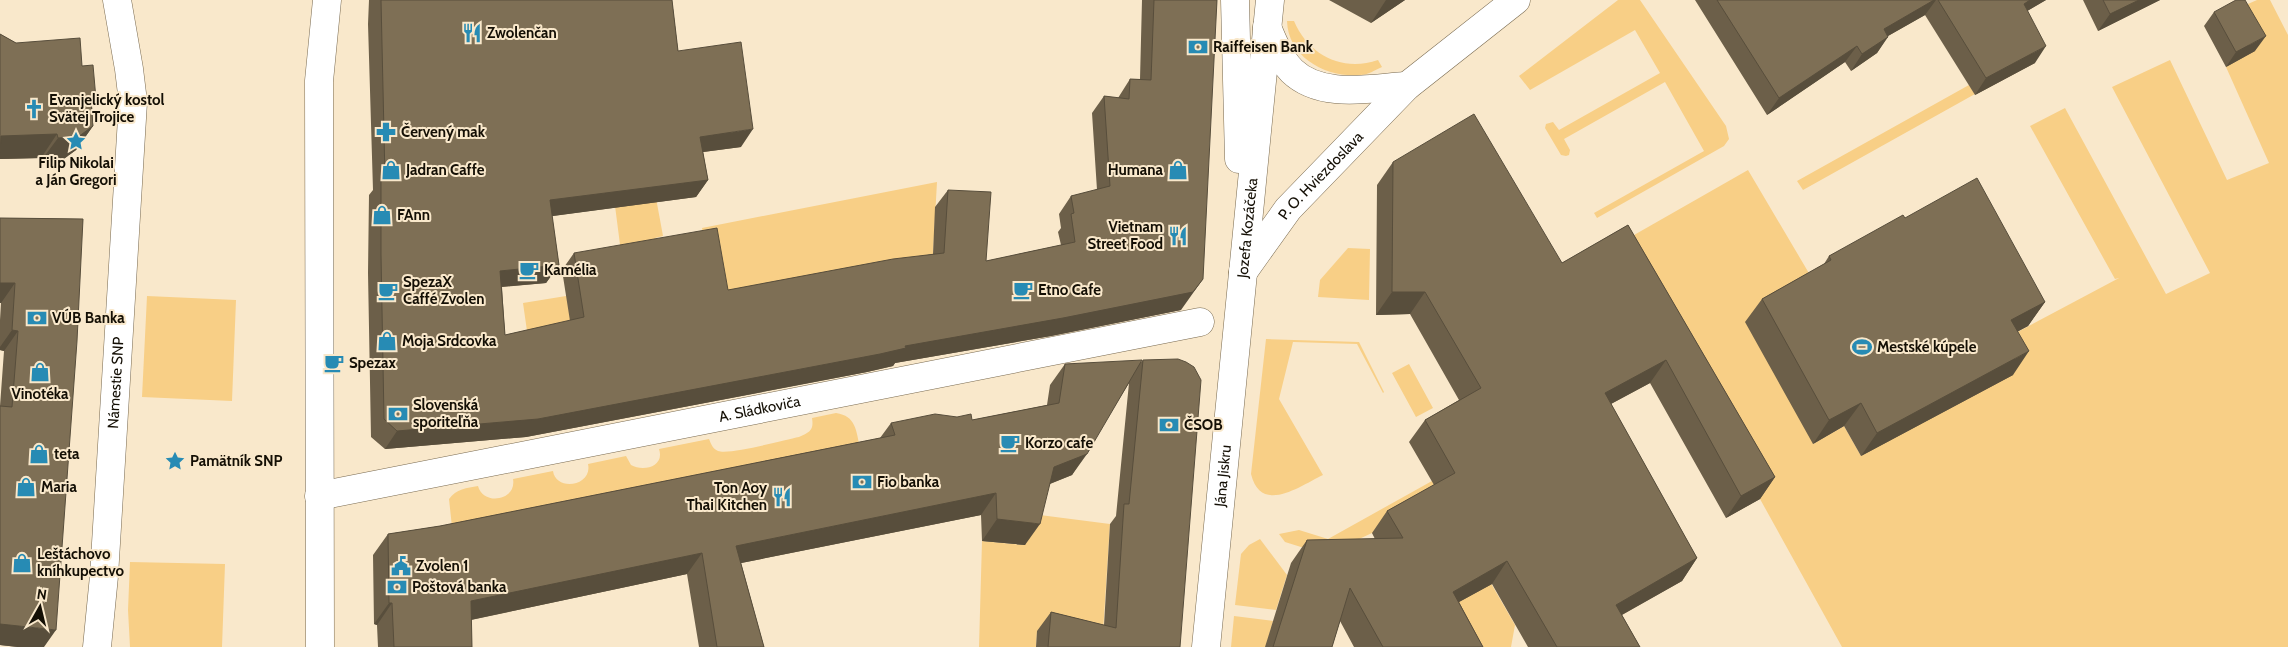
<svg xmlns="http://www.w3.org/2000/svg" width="2288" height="647" font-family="Cabin,sans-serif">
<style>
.green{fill:#f8cf86}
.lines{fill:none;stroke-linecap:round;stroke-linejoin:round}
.minor-casing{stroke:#78694f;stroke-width:29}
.minor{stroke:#fff;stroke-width:28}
.wall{fill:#6c5f49}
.shaded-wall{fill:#584e3c}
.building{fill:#7e6f55;stroke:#584e3c}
.labels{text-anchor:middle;stroke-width:4;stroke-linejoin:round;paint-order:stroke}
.poi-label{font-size:15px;font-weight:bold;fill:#140f05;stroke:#f9e8cb;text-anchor:start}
.street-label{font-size:15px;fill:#140f05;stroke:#f9e8cb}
</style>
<rect width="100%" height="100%" fill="#f9e8cb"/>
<!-- green -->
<path class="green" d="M1618,0H1640L1726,126L1729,139L1724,146L1597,218L1594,213L1704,151L1665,82L1564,139L1570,150L1569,155L1566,156L1561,155L1545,128L1546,124L1553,122L1559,130L1660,73L1635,30L1530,90L1519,76Z
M2257,0H2270L2288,35V647H1842L1760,499L1613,247L1748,170L1813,280V444L1844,426L1861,456L1995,344L2119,278L2115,279L2030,126L2065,108L2166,294L2210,273L2112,87L2170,60L2227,180L2269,163L2226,67L2232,11Z
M1287,21H1294C1309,56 1343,72 1378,60L1382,67C1375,70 1368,75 1360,75C1327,78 1288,58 1287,21Z
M1969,85L1975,94L1803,190L1797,181Z
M610,167L656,198L663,236L655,238L661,272L708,264L702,228L937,182L932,271L529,345L523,303L566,296L622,260Z
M1348,248L1370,249L1369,300L1318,297L1320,280Z
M147,296L236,300L232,401L142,397Z
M1266,339L1359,342L1384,392L1383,393L1357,344L1293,342L1279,399L1323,475C1300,486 1261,515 1251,474Z
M1409,364L1433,408L1416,417L1392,373Z
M836,413C856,416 856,430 860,448L452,527L449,499C456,489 467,488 478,486C483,506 517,501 513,479L553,471C556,492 593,486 588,464L626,456L631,465C643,472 665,467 659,449L709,439C711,444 713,449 718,451C730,455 784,440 799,437C810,432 814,430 812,418Z
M1432,481L1515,625L1511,647H1455L1372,533L1342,547H1301L1285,542L1279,534L1299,530L1328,539Z
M1032,514L1110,524L1102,647L1037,631L1036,647H979L982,541L1024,545Z
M1260,539L1287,575L1276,610L1235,605L1241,554L1249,545Z
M130,562L225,564L222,647H130L128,610Z
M1234,616L1273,621L1266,647H1231Z"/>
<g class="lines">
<defs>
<g id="minor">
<path d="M1235,0L1239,159"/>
<path d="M1267,27C1273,42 1280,59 1292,71C1321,99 1370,88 1407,86"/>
<path id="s1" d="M1243,272L1288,209L1407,86L1516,0"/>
<path id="s2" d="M319,496L1200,322"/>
<path id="s3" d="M97,647L104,576L133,102L129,69L117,0"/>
<path d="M320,647L319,81L327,0"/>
<path id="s4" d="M1206,647L1270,0"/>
</g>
</defs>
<!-- minor casing -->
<use href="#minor" class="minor-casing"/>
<!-- minor -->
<use href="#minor" class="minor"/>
</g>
<!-- wall -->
<path class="wall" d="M369,0H672L678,51L741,147L703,152L708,180L696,197L552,216L559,265L546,283L502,287L505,335L570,321L562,270L574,253L728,290L933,254L935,207L948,190L986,261L1061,245L1058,232L1061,228L1059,214L1071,196L1097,190L1092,113L1104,96L1118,98L1130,79H1140L1142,0H1217L1181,310L1051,336L895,363L893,366L867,372L526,437L385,449L371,437L368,273L369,195L373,190L368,24Z
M1329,0H1405L1371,23Z
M1695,0H2046L2027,11L2035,63L1975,95L1925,15L1888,36L1877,53L1851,71L1845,62L1767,115Z
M2083,0H2160L2098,31Z
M2214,12L2255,51L2226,67L2204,26Z
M0,34L16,43L82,66L92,105L93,126L76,150L61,161H41V158L0,159Z
M1393,162L1562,263L1628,225L1775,477L1760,499L1726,518L1650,383L1611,404L1697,558L1682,581L1622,615L1640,647H1528L1492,584L1459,602L1483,647H1354L1340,621L1332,647H1265L1291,563L1307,540L1375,539L1372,533L1387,511L1434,485L1409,442L1425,420L1459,400L1410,314L1376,315L1377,185Z
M0,218L83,219L18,647L0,645V406L4,351L0,350V320L1,303H0Z
M1905,218L2045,302L2028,326L2018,331L2013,375L1861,456L1844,426L1813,444L1745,322L1762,299L1824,264L1829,256Z
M1143,360L1180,647H1036L1037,631L1051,612L1104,625L1110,524L1116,516L1129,383L1072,475L1050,484L1025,545L982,541L981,515L741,563L764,647H699L687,574L471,620L472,647H378L377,625L374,624L373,555L388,534L440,526L880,438L891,423L972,420L1047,405L1050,385L1065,364L1140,363Z"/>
<!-- shaded-wall -->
<path class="shaded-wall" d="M1387,0H1405L1371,23L1386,0Z
M1934,0H1936L1925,15L1872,45L1884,29Z
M2030,0H2046L2012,20L2024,4Z
M2139,0H2160L2098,31L2110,14Z
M2266,36L2255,51L2226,67L2236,52Z
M1888,37L1877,53L1851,71L1862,54Z
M1857,46L1845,62L1767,115L1779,98Z
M2046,46L2035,63L1975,95L1986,78Z
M96,99L79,123L91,100Z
M93,126L76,150L61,161H41L58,138Z
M753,129L741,147L688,154L700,137Z
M57,134L41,158L0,159V138L1,136Z
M708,180L696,197L538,218L550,200Z
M559,265L546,283L488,288L500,271Z
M1203,279L1181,310L1051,336L895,363L893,366L867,372L526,437L385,449L397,431L905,346Z
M0,283H15L1,303H0Z
M1392,292H1425L1410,314L1376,315Z
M2045,302L2028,326L1995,344L2011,320Z
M12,330L18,331L4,351L0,350V347Z
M2029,351L2013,375L1861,456L1877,433Z
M1666,360L1650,383L1590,415L1605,393Z
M1861,403L1844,426L1813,444L1829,420Z
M1087,454L1072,475L1039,488L1054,467Z
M1775,477L1760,499L1726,518L1741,496Z
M996,493L981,515L721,567L736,546Z
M997,519L1040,524L1025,545L982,541Z
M702,553L687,574L456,623L471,601Z
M1697,558L1682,581L1600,627L1616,605Z
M1507,561L1492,584L1437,614L1453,592Z
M389,603H392L377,625L374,624Z
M0,624L56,630L44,647H18L0,645Z"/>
<!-- building -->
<path class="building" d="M381,0H672L678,51L741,42L753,129L700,137L708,180L550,200L559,265L500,271L505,335L584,317L574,253L717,228L728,290L893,259L944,253L948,190L991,192L986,261L1075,242L1071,214L1074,213L1071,196L1110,186L1104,96L1129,99L1130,79L1151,80L1154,0H1217L1203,279L1193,292L1063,318L905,346L906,348L880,354L538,419L397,431L384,419L381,255V177L385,178Z
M1717,0H1934L1884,29L1888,37L1862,54L1857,46L1779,98Z
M1938,0H2030L2024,4L2046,46L1986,78Z
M2103,0H2139L2110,14Z
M2236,0H2245L2266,36L2236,52L2214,12Z
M0,34L16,43L80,38L82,66L93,65L96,99L91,100L93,126L78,137L58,138L57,134L1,136L0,153Z
M1474,114L1562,263L1628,225L1775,477L1741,496L1666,360L1605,393L1697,558L1616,605L1640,647H1557L1507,561L1453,592L1483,647H1383L1350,588L1332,647H1273L1307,540L1403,538L1387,511L1455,473L1425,420L1481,388L1425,292H1392L1393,162Z
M1977,178L2045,302L2011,320L2029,351L1877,433L1861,403L1829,420L1762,299L1831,260L1829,256L1903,215L1905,218Z
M0,218L83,219L77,341L56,630L0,624V406L12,407L18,331L12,330L15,283H0Z
M1178,359L1186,362L1194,367L1201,380L1180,647H1048L1051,612L1116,628L1124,504H1129L1143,360Z
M1142,360L1087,454L1054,467L1040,524L997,519L996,493L736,546L764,647H717L702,553L471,601L472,647H394L392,603H389L388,534L440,526L895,435L891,423L935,414L957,417L971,414L972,420L1059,403L1065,364Z"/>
<!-- icons -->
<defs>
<symbol id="restaurant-bare" viewBox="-9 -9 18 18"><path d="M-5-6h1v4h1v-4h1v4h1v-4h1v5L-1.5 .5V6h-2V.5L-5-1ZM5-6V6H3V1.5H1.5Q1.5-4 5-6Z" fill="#278bb4" stroke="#f9e8cb" stroke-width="2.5" paint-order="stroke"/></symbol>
<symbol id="bank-bare" viewBox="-9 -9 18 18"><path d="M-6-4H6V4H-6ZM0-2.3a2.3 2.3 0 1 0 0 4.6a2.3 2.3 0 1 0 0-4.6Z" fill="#278bb4" stroke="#f9e8cb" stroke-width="2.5" paint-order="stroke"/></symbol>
<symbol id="church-bare" viewBox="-9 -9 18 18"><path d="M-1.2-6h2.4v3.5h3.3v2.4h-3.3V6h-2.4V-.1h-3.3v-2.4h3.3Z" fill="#278bb4" stroke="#f9e8cb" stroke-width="2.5" paint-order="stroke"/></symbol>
<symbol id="pharmacy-bare" viewBox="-9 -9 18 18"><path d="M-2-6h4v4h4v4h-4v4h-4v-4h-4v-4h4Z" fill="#278bb4" stroke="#f9e8cb" stroke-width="2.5" paint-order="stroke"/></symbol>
<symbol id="sight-bare" viewBox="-9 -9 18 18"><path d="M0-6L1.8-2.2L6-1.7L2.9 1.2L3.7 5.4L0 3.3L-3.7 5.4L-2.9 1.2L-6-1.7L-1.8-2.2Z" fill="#278bb4" stroke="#f9e8cb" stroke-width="2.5" paint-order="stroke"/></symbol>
<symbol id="shop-bare" viewBox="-9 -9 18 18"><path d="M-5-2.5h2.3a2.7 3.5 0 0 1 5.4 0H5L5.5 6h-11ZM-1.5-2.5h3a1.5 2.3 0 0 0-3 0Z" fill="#278bb4" stroke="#f9e8cb" stroke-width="2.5" paint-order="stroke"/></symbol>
<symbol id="cafe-bare" viewBox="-9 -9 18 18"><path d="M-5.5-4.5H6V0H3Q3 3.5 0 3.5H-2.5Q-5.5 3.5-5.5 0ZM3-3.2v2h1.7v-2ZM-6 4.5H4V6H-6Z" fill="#278bb4" stroke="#f9e8cb" stroke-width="2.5" paint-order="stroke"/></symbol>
<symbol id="stadium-bare" viewBox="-9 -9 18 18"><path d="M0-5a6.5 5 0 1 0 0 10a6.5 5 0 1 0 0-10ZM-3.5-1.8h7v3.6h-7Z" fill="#278bb4" stroke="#f9e8cb" stroke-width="2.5" paint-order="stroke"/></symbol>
<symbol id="civic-bare" viewBox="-9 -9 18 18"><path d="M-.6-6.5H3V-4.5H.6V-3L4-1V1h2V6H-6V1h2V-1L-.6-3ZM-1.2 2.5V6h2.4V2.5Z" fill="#278bb4" stroke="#f9e8cb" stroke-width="2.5" paint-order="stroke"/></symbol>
</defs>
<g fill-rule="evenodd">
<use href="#restaurant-bare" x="458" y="19" width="28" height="28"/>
<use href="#bank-bare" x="1184" y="33" width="28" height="28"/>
<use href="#church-bare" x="20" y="95" width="28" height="28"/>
<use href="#pharmacy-bare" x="372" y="118" width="28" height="28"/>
<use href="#sight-bare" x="62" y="127" width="28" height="28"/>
<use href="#shop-bare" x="377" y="156" width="28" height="28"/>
<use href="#shop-bare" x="1164" y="156" width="28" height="28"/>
<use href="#shop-bare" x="368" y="201" width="28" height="28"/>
<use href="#restaurant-bare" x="1164" y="222" width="28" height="28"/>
<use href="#cafe-bare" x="515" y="256" width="28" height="28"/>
<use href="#cafe-bare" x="1009" y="276" width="28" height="28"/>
<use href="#cafe-bare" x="374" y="277" width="28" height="28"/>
<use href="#bank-bare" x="23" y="304" width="28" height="28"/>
<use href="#shop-bare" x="373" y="327" width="28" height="28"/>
<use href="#stadium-bare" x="1848" y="333" width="28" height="28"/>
<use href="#cafe-bare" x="320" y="349" width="28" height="28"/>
<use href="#shop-bare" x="26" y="358" width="28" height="28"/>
<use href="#bank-bare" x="384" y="400" width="28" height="28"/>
<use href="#bank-bare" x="1155" y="411" width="28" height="28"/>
<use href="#cafe-bare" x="996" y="429" width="28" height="28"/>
<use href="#shop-bare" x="25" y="440" width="28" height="28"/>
<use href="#sight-bare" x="161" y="447" width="28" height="28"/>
<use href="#bank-bare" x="848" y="468" width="28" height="28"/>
<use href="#shop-bare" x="12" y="473" width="28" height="28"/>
<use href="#restaurant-bare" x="768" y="483" width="28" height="28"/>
<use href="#shop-bare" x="8" y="549" width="28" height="28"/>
<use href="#civic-bare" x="387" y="552" width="28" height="28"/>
<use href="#bank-bare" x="383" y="573" width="28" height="28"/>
</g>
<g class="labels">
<!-- poi labels -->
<g class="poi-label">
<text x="487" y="38">Zwolenčan</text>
<text x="1213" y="52">Raiffeisen Bank</text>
<text x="49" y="105">Evanjelický kostol<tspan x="49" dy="17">Svätej Trojice</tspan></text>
<text x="401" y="137">Červený mak</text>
<text x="76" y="168" text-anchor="middle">Filip Nikolai<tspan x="76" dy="17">a Ján Gregori</tspan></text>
<text x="406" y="175">Jadran Caffe</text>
<text x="1163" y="175" text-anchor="end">Humana</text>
<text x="397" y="220">FAnn</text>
<text x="1163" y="232" text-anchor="end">Vietnam<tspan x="1163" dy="17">Street Food</tspan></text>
<text x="544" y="275">Kamélia</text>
<text x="403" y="287">SpezaX<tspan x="403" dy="17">Caffé Zvolen</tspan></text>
<text x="1038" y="295">Etno Cafe</text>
<text x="52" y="323">VÚB Banka</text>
<text x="402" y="346">Moja Srdcovka</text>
<text x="1877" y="352">Mestské kúpele</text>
<text x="349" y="368">Spezax</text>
<text x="40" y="399" text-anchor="middle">Vinotéka</text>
<text x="413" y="410">Slovenská<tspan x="413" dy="17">sporiteľňa</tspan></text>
<text x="1184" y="430">ČSOB</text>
<text x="1025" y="448">Korzo cafe</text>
<text x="54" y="459">teta</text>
<text x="190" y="466">Pamätník SNP</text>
<text x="877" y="487">Fio banka</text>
<text x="41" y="492">Maria</text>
<text x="767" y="493" text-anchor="end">Ton Aoy<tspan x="767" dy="17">Thai Kitchen</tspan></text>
<text x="37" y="559">Leštáchovo<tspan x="37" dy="17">kníhkupectvo</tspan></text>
<text x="416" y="571">Zvolen 1</text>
<text x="412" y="592">Poštová banka</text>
</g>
<!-- street labels -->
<g class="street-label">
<text dy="5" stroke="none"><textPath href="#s1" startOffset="124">P. O. Hviezdoslava</textPath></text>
<text dy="5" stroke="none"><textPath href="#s4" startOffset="421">Jozefa Kozáčeka</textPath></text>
<text dy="5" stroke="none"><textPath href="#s3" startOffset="265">Námestie SNP</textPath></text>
<text dy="5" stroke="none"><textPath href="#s2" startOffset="449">A. Sládkoviča</textPath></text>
<text dy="5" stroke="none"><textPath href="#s4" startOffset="172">Jána Jiskru</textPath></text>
</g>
</g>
<!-- north arrow -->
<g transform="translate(40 607) rotate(8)" stroke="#f9e8cb" stroke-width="4" paint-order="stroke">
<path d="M0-4L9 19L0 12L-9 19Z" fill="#140f05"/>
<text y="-8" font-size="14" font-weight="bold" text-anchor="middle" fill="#140f05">N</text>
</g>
</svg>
